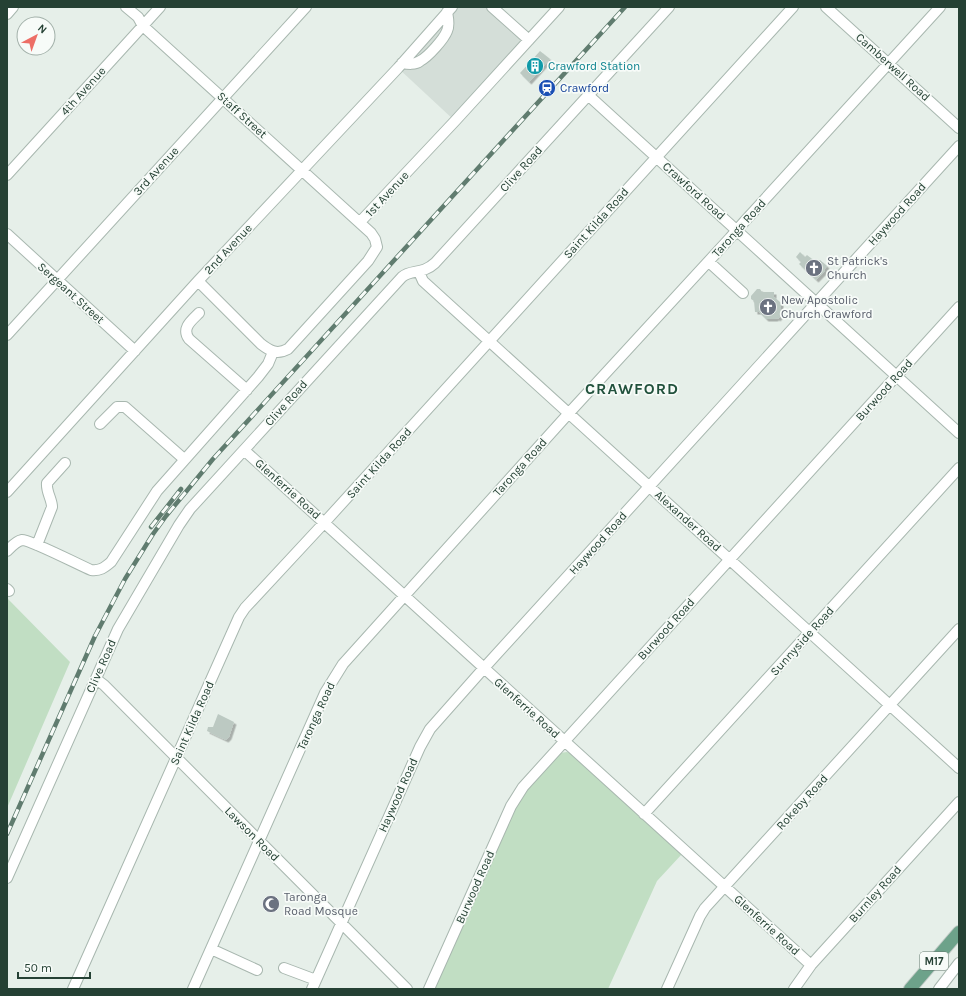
<svg xmlns="http://www.w3.org/2000/svg" width="966" height="996" font-family="Karla,sans-serif">
<style>
.built{fill:#d4ded8}
.green{fill:#c1dec3}
.building{fill:#bcc9c2;filter:url(#shadow)}
.lines{fill:none;stroke-linecap:round;stroke-linejoin:round}
.minor-casing{stroke:#a8b7af;stroke-width:12}
.major-casing{stroke:#c2cac6;stroke-width:14}
.minor{stroke:#fff;stroke-width:10}
.major{stroke:#6da28a;stroke-width:12}
.rail-casing{stroke:#607c6f;stroke-width:4.5}
.rail{stroke:#f7fbf8;stroke-width:3;stroke-dasharray:9;stroke-linecap:butt}
.labels{text-anchor:middle;stroke-width:3.5;stroke-linejoin:round;paint-order:stroke}
.shield{fill:#f7fbf8;stroke:#64796f;stroke-width:1}
.shield-label{font-size:11px;font-weight:bold;fill:#254134}
.culture-label{font-size:12px;fill:#0d838f;stroke:#f7fbf8;text-anchor:start}
.street-label{font-size:12px;fill:#254134;stroke:#f7fbf8}
.transit-label{font-size:12px;fill:#164399;stroke:#f7fbf8;text-anchor:start}
.worship-label{font-size:12px;fill:#5b616d;stroke:#f7fbf8;text-anchor:start}
.district-label{font-size:16px;font-weight:bold;letter-spacing:1px;fill:#22523d;stroke:#f7fbf8}
</style>
<defs>
<filter id="shadow"><feDropShadow dx="2.5" dy="2.5" stdDeviation="0" flood-color="#0004"/></filter>
</defs>
<rect width="100%" height="100%" fill="#e6efe9"/>
<!-- built -->
<path class="built" d="M452,7H492L529,40L455,121L398,68Z"/>
<!-- green -->
<path class="green" d="M7,598L70,662L7,808Z
M567,752L572,754L682,854L657,881L608,989H434L515,806L522,794L560,753Z"/>
<!-- building -->
<path class="building" d="M540,51L550,59L529,82L520,73Z
M800,252L805,257L807,255L817,263L820,260L827,266L824,270L825,271L816,280L799,264L801,262L796,257Z
M757,289H760L762,292H774V297L781,303V313L782,314L778,319L777,318L775,319H766L759,312H755L754,301L751,299V296Z
M218,714L234,722L229,737L226,740L207,731L208,727H213Z"/>
<g class="lines">
<defs>
<path id="minor" d="M126,7L138,17L143,26L371,233L375,239L377,247L368,261L288,349C277,355 270,351 261,344L198,281
M492,7L529,40
M826,7L959,128
M7,14L13,7
M402,63C408,64 415,65 420,61C428,57 444,39 447,31C450,25 448,18 447,12
M588,95L959,433
M7,175L160,7
M360,222L455,121L559,7
M7,234L135,351
M709,262L743,293
M419,272L423,281L959,768
M199,313C192,320 181,328 189,339L247,390
M7,335L306,7
M100,424L117,407H125L184,459
M244,450L811,965
M7,492L198,281L398,68L452,7
M37,545L52,507C52,499 46,492 47,483L65,463
M7,551C11,547 16,541 22,540C31,540 79,565 91,570C100,571 104,568 111,562L157,491L258,377L268,364L273,352
M7,589L9,591
M96,679L104,685L407,989
M644,814L959,468
M7,878L118,629L179,525L190,509L402,277C411,269 422,275 435,263L669,7
M211,949L257,970
M284,968L316,980
M73,989L239,617L245,608L324,523L793,7
M193,989L325,693L343,664L569,413L730,238L744,222L940,7
M312,989L420,747L430,729L484,668L959,146
M429,989L511,806L523,787L959,307
M667,989L700,916L705,908L959,629
M794,989L811,965L959,802
M939,989L959,963"/>
<path id="major" d="M910,989L959,932"/>
</defs>
<!-- minor casing -->
<use href="#minor" class="minor-casing"/>
<!-- major casing -->
<use href="#major" class="major-casing"/>
<!-- minor -->
<use href="#minor" class="minor"/>
<!-- major -->
<use href="#major" class="major"/>
<defs>
<path id="rail" d="M151,527L181,489
M7,834L95,636L125,579L153,534L166,516L213,459L625,7"/>
</defs>
<!-- rail casing -->
<use href="#rail" class="rail-casing"/>
<!-- rail -->
<use href="#rail" class="rail"/>
</g>
<!-- icons -->
<defs>
<symbol id="building-disc" viewBox="-11 -11 22 22"><circle r="9.5" fill="#0f9aa8" stroke="#f7fbf8"/><path d="M-4-6H4V6H1V3H-1V6H-4ZM-2.5-4.3h1.7v1.8h-1.7ZM.8-4.3h1.7v1.8H.8ZM-2.5-1h1.7V.8h-1.7ZM.8-1h1.7V.8H.8Z" fill="#fff"/></symbol>
<symbol id="station-disc" viewBox="-11 -11 22 22"><circle r="9.5" fill="#1a4fb4" stroke="#f7fbf8"/><path d="M-3-6H3Q5-6 5-4V2Q5 4 3 4L4.5 6H3L1.5 4h-3L-3 6H-4.5L-3 4Q-5 4-5 2V-4Q-5-6-3-6ZM-3.5-4v3h7v-3ZM-3.5 1v1.5H-2V1ZM2 1v1.5H3.5V1Z" fill="#fff"/></symbol>
<symbol id="church-disc" viewBox="-11 -11 22 22"><circle r="9.5" fill="#6b7280" stroke="#f7fbf8"/><path d="M-1.2-6h2.4v3.5h3.3v2.4h-3.3V6h-2.4V-.1h-3.3v-2.4h3.3Z" fill="#fff"/></symbol>
<symbol id="mosque-disc" viewBox="-11 -11 22 22"><circle r="9.5" fill="#6b7280" stroke="#f7fbf8"/><path d="M3.5-4.9A6 6 0 1 0 3.5 4.9A5 5 0 1 1 3.5-4.9Z" fill="#fff"/></symbol>
</defs>
<g fill-rule="evenodd">
<use href="#building-disc" x="525" y="56" width="20" height="20"/>
<use href="#station-disc" x="537" y="78" width="20" height="20"/>
<use href="#church-disc" x="804" y="258" width="20" height="20"/>
<use href="#church-disc" x="758" y="297" width="20" height="20"/>
<use href="#mosque-disc" x="261" y="894" width="20" height="20"/>
</g>
<g class="labels">
<!-- shield labels -->
<rect class="shield" x="920" y="952" width="28" height="18" rx="3"/>
<g class="shield-label">
<text x="934" y="965">M17</text>
</g>
<!-- culture labels -->
<g class="culture-label">
<text x="548" y="70">Crawford Station</text>
</g>
<!-- street labels -->
<g class="street-label">
<text transform="translate(893 67) rotate(42)" y="4">Camberwell Road</text>
<text transform="translate(83 91) rotate(-48)" y="4">4th Avenue</text>
<text transform="translate(242 115) rotate(42)" y="4">Staff Street</text>
<text transform="translate(521 169) rotate(-48)" y="4">Clive Road</text>
<text transform="translate(156 171) rotate(-48)" y="4">3rd Avenue</text>
<text transform="translate(694 191) rotate(42)" y="4">Crawford Road</text>
<text transform="translate(387 194) rotate(-47)" y="4">1st Avenue</text>
<text transform="translate(897 214) rotate(-48)" y="4">Haywood Road</text>
<text transform="translate(596 223) rotate(-48)" y="4">Saint Kilda Road</text>
<text transform="translate(739 228) rotate(-48)" y="4">Taronga Road</text>
<text transform="translate(228 249) rotate(-47)" y="4">2nd Avenue</text>
<text transform="translate(71 293) rotate(42)" y="4">Sergeant Street</text>
<text transform="translate(884 390) rotate(-48)" y="4">Burwood Road</text>
<text transform="translate(286 403) rotate(-48)" y="4">Clive Road</text>
<text transform="translate(379 463) rotate(-48)" y="4">Saint Kilda Road</text>
<text transform="translate(520 467) rotate(-48)" y="4">Taronga Road</text>
<text transform="translate(288 489) rotate(42)" y="4">Glenferrie Road</text>
<text transform="translate(688 521) rotate(42)" y="4">Alexander Road</text>
<text transform="translate(598 543) rotate(-48)" y="4">Haywood Road</text>
<text transform="translate(666 629) rotate(-48)" y="4">Burwood Road</text>
<text transform="translate(802 641) rotate(-48)" y="4">Sunnyside Road</text>
<text transform="translate(101 666) rotate(-66)" y="4">Clive Road</text>
<text transform="translate(527 708) rotate(42)" y="4">Glenferrie Road</text>
<text transform="translate(316 716) rotate(-65)" y="4">Taronga Road</text>
<text transform="translate(192 723) rotate(-66)" y="4">Saint Kilda Road</text>
<text transform="translate(398 795) rotate(-66)" y="4">Haywood Road</text>
<text transform="translate(802 802) rotate(-48)" y="4">Rokeby Road</text>
<text transform="translate(252 834) rotate(45)" y="4">Lawson Road</text>
<text transform="translate(475 887) rotate(-66)" y="4">Burwood Road</text>
<text transform="translate(875 894) rotate(-48)" y="4">Burnley Road</text>
<text transform="translate(767 925) rotate(42)" y="4">Glenferrie Road</text>
</g>
<!-- transit labels -->
<g class="transit-label">
<text x="560" y="92">Crawford</text>
</g>
<!-- worship labels -->
<g class="worship-label">
<text x="827" y="265">St Patrick's<tspan x="827" dy="14">Church</tspan></text>
<text x="781" y="304">New Apostolic<tspan x="781" dy="14">Church Crawford</tspan></text>
<text x="284" y="901">Taronga<tspan x="284" dy="14">Road Mosque</tspan></text>
</g>
<!-- district labels -->
<g class="district-label">
<text x="632" y="394">CRAWFORD</text>
</g>
</g>
<!-- border -->
<rect width="966" height="996" fill="none" stroke="#254134" stroke-width="16"/>
<!-- north arrow -->
<g transform="translate(36 36) rotate(41)"><circle r="19" fill="#f7fbf8" stroke="#a3b1aa"/>
<path d="M0-3L7 15L0 10L-7 15Z" fill="#ed6e66"/>
<text y="-6" font-size="11" font-weight="bold" text-anchor="middle" fill="#254134">N</text>
</g>
<!-- scale -->
<path d="M18 972v6h72v-6" fill="none" stroke="#254134" stroke-width="2"/>
<text x="24" y="972" font-size="12" fill="#254134" stroke="#f7fbf8" stroke-width="3" paint-order="stroke">50 m</text>
</svg>
